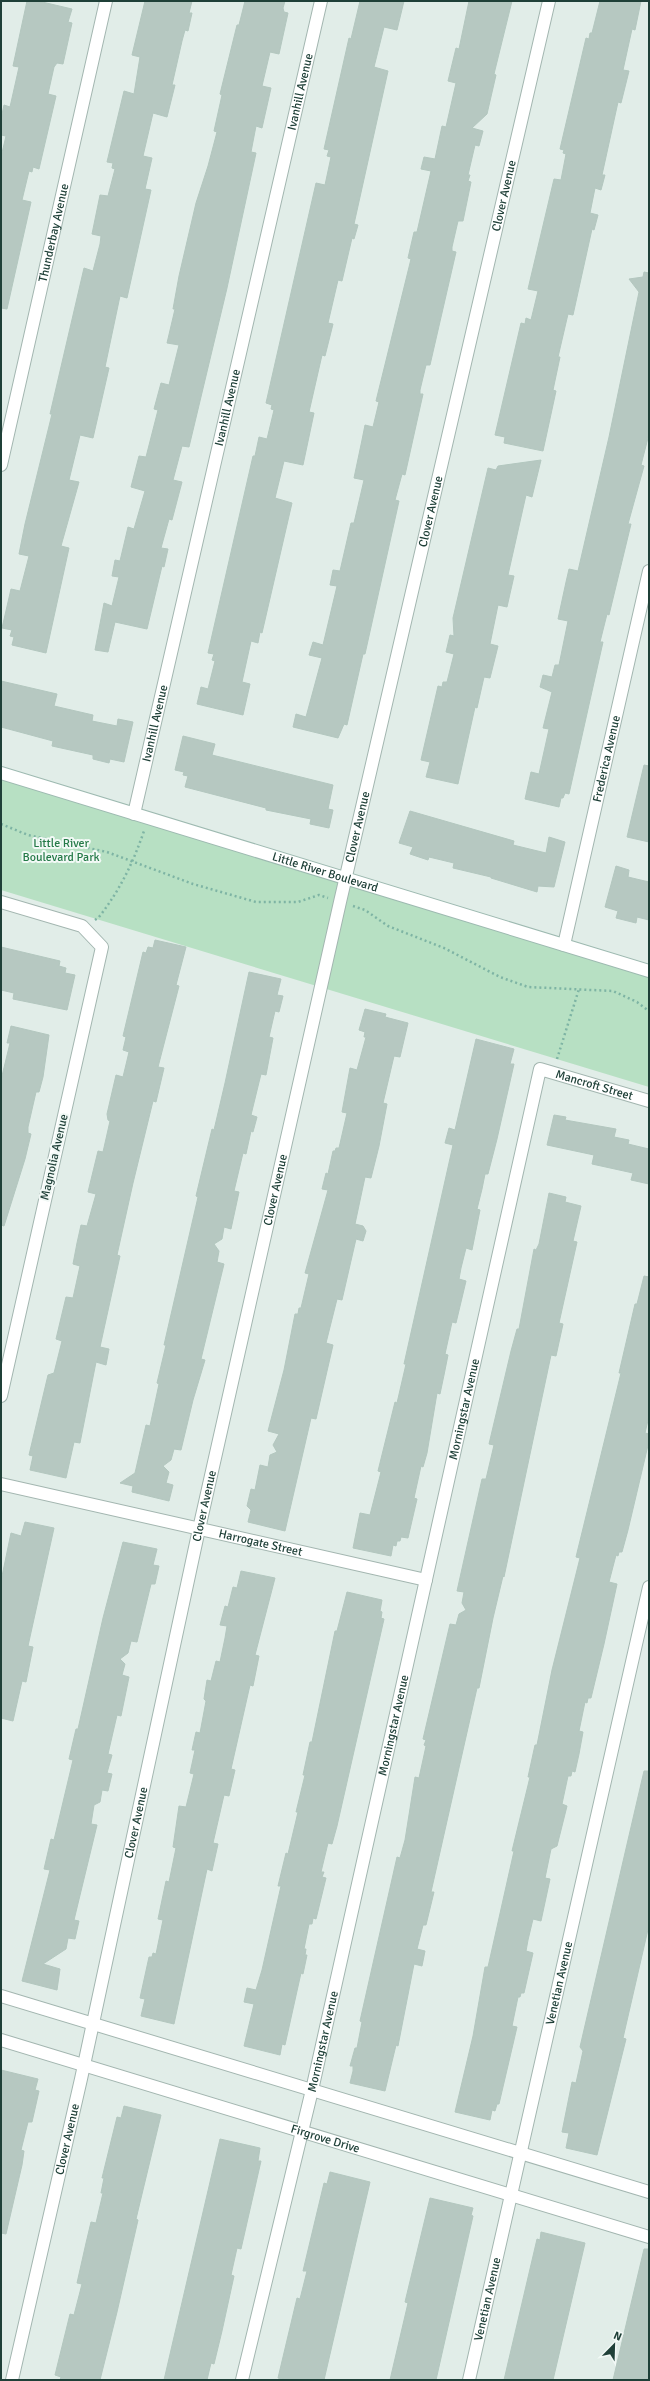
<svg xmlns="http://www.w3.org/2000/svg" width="650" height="2381" font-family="Signika,sans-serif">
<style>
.green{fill:#b7e0c3}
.building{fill:#b6c8c1;stroke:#b3c7bf}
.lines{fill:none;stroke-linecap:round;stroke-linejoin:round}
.street-casing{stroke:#a3b6b0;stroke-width:14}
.secondary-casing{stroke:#9ebab1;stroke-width:14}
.path{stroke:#7eb4a4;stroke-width:2.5;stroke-dasharray:2 3;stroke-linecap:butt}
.street{stroke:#fff;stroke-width:12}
.secondary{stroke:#fff;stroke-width:12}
.labels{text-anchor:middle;stroke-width:4;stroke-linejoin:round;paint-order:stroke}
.street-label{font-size:12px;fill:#1f4038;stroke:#f2f9f6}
.park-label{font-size:12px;fill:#257a48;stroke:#f2f9f6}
</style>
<rect width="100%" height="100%" fill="#e1ede8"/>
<!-- green -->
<path class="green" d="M1,773L649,971V1087L1,890Z"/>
<!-- building -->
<path class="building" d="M27,1H38L72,9L68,22L72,23L63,64L57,63L54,67L48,94L56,96L39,169L33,167L32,172L29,171L22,200L31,202L7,309L1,308V157L6,136L1,135V119L4,105L10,107L19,67L13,66Z
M145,1H192L189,13H192L188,31L185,30L182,41L172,85H175L167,117L153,113L143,156L152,158L145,189L151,190L127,298L120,296L105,367L109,368L93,438L80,435L69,480L79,482L61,546L69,548L46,653L12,645L14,637L10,636L12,630L2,628L11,589L20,591L29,556L19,554L25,524L52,414H50L84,268L93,271L100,244L101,236L92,234L100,195L108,196L115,169L112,168L113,163L107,162L124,91L134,94L140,57L132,55Z
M245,1H285L283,8L284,12L288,13L279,54L270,52L262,86L271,88L262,128L256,126L251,152L256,153L227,288L189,447L182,446L173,480L182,482L172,520L169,519L161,548L168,549L164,567L162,566L147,629L115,622L108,652L95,650L104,603L112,606L119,577L112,576L115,560L120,561L128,527L134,529L145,491L131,487L139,456L146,457L158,410L154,409L161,383L169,385L179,345L167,343L175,309H173L179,276L196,203L208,166L217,132L214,131L222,95L220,94L237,25H239Z
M360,1H404L397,30L384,27L374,67L388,71L354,224L358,225L354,239L352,238L342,281L338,280L328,323L333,324L325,356L322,355L309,412L314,413L303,465L284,461L275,498L292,503L262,633L260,632L258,643L251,641L242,682L250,684L243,715L197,704L201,687L208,689L215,661L212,660L214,654L208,653L253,456H255L259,437L267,439L274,410L271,409L272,405L266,403L316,183L325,185L331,157L327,156L329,150L324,149L349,38L351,39Z
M469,1H512L494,74L496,75L487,114L472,128L483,131L479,146L475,145L468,175H470L468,181L471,182L463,221H458L452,247V251L456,252L430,365H426L420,390V394H423L405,475L402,474L395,500L399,501L365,654H363L347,725L344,724L338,738L293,727L296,714L306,717L322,658L309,655L313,642L323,645L337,586L330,585L333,570L340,571L351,523H354L364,480L354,478L362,440L365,425L373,427L379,402L376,401L411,259L408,258L414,232H417L431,171L421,169L424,157L435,159L442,126L446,127L456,83L448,81L456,48L459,49Z
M600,1H641L635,30L632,29L623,70L629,71L621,103L618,102L602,175H605L601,190L595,188L590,213L598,215L594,230L592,229L573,315L568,314L558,357H560L553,390L556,391L543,451L504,443L505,437L495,435L521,323L525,324L526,318L531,320L538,291L528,289L554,179L561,180L566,154L563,153L564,150L560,149L586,38L589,39L590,33H592Z
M644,272L649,273V434L641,465L644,466L628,524H631L609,615L607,614L600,642H603L569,794L565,793L563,798H561L559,807L525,799L531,772L539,774L549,729L543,728L552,692L540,687L543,675L552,677L555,665H559L568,621L558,619L566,582L569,569L578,571L609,437L639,292L629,279L643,277Z
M541,460L532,497L526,495L508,575L514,576L507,607L498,605L490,644L498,646L490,678L484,677L477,708L475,707L458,784L426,777L430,762L421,760L438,686L442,687L443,682H447L454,654L446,652L450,635L454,636L453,618L488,468L496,470L498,466Z
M1,681L57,694L54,706L93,715L92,721L117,726L118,719L133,722L124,762L110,759L109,763L93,759V755L52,746L53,741L1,727Z
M183,736L215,744L212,755L333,785L328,809L333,810L329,828L310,824L311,819L266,810V808L185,787L188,776L183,775L184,772L175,770Z
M644,765L649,766V842L627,837Z
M410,811L514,841L513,845L546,853L549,837L565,842L554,887L538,886L537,892L491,878V877L453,868L454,863L429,857L428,860L410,854L413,847L399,843Z
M616,866L629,870L628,877L649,882V920L637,917L636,923L616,918L618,911L605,907Z
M155,940L186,947L176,985L179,986L158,1067L164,1068L156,1102L153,1101L133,1183L117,1255L120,1256L100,1347L109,1349L106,1365L96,1362L80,1443L74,1442L66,1478L30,1470L33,1456L29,1455L48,1375L54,1373L62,1341L56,1339L66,1297L73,1298L80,1266L73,1264L77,1243L81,1225L87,1226L96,1194L88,1192L98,1151L103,1152L110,1121L108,1120L107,1114L116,1075L123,1077L129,1052L123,1050L126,1037L123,1036L143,952L146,953L148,947L153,948Z
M1,947L60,961L59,966L66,968L65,973L75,975L67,1010L13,999L14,993L1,990Z
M249,972L281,979L277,995L283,996L279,1012L275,1011L269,1037L273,1038L266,1075L261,1074L251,1115L257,1117L253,1132L251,1131L246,1154L243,1153L234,1191L239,1192L231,1229L224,1227L222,1239L214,1244L219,1251L217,1262L224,1264L201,1359L205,1360L193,1400L181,1450L174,1449L171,1460L163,1466L169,1472L166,1483L173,1485L169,1501L132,1492L133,1486L120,1483L135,1473L146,1425L150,1426L159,1384L157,1383L166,1345H164L198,1197L196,1196L212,1129L214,1130L225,1083Z
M365,1009L386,1014L385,1017L408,1023L400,1057L394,1056L383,1103L387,1104L379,1146L371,1178L365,1177L355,1224L363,1226L366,1231L363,1241L356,1239L342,1300L337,1299L326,1343L333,1345L316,1419L311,1418L285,1531L248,1522L251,1510L247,1506L251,1489L255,1490L260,1465L268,1467L270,1455L277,1452L273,1445L279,1434L268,1431L284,1370L295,1314H298L299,1308H301L309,1274L305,1273L328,1190L322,1189L326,1173L328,1174L333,1151H335L336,1148H339L347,1113L342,1112L350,1068L357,1070L366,1037H364L365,1032L359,1030Z
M11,1026L49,1035L43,1077L39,1092H36L28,1127V1133L31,1134L25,1159L4,1226L1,1225V1080L10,1043H7Z
M476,1039L514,1049L510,1064H514L497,1139L488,1174H485L482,1189L477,1209L480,1210L472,1250L466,1248L461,1268L459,1279L466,1281L456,1323L452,1322L445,1354L448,1355L444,1375L440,1394L437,1393L427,1453L423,1467L421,1466L414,1498L417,1499L408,1538L401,1537L400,1541H397L396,1546L393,1545L391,1556L353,1548L360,1513L370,1515L381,1472L378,1471L395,1402L397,1403L406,1364H404L453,1145L445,1143L449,1128L455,1130Z
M554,1115L566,1117L565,1120L616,1129L614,1137L629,1140L628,1144L649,1149V1184L631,1180L633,1173L592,1164L594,1155L547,1145Z
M549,1193L566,1197L565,1202L581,1206L573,1241L577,1242L559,1323L563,1324L556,1356L551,1355L504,1577L503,1576L493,1618L479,1688H477L431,1892H434L426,1925H423L417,1949L425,1951L422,1966L414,1964L398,2046L396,2045L385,2091L350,2083L353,2071V2066H350L355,2048H357L362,2022L360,2021L397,1857L400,1858L405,1840L415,1777L419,1778L426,1746L424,1745L426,1740L423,1739L450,1624L456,1625L459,1614L466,1610L462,1603L464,1592L457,1591L482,1479H486L494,1445L489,1444L511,1351L517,1329H519L534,1249L536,1250L539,1244Z
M644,1276L649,1277V1416L645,1433L649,1434V1441L628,1530L622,1552H619L618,1556L616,1555L609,1582L617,1584L604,1644L591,1698H588L587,1703L585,1702L579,1731L583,1732L579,1754L575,1772L572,1771L571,1776H568L562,1804L567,1806L557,1846L551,1849L545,1878L550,1879L541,1921L533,1919L528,1940L526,1951L533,1953L524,1993H521L520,1997H518L512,2026L517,2027L499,2104H497L495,2111L492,2110L490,2120L455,2112L473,2036L485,1967H488L514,1851H512L530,1777H528L535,1745H537L552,1670L580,1558L576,1557L621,1373H619L635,1304H637Z
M25,1522L54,1528L28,1646L33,1647L26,1682L22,1681L13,1721L1,1718V1581L11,1533L21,1536Z
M123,1542L157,1549L153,1565L159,1566L155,1584H151L137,1642L131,1641L128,1653L120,1659L125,1664L122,1675L129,1677L121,1716L117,1715L108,1754L112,1755L107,1773L112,1774L108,1791L102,1790L100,1802L94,1805L91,1824L97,1825L74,1920L79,1921L75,1939L68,1938L66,1949L43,1964L60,1969L57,1990L22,1981L50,1870L44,1869L51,1839L54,1840L73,1760L69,1759L76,1729H78L103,1618Z
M241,1571L275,1578L255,1655L259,1656L253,1686L250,1685L231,1769L235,1770L229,1796L224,1795L213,1843L218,1844L212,1871L207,1869L174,2024L141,2016L145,1999L140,1998L149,1957H152L153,1953L156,1954L163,1920L158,1919L166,1881L169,1882L176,1848L173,1847L179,1806L186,1807L194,1774L190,1773L195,1750H192L196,1732L200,1733L206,1701L204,1699L207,1680L211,1681L216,1661L220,1662L225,1638L227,1626L220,1625L225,1606L228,1607L233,1587L237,1588Z
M347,1592L382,1600L380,1611L382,1612L381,1618L384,1619L337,1826L332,1844L328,1843L321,1872H324L322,1877L326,1878L316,1919L313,1918L312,1924H309L304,1949H306L305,1955H307L303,1974L301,1973L285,2045L282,2044L280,2055L244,2046L254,2004L244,2002L247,1988L256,1990L262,1970L281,1886H278L286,1853L288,1854L298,1812H296L305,1775H303L310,1742H312L335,1631H337Z
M644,1771H649V1925L623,2038L626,2039L597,2155L566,2148L569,2133L562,2132L572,2082L576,2083L583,2051L580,2047Z
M1,2070L38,2079L35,2090L39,2091L32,2122H28L21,2150L24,2151L22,2165L6,2234L1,2233Z
M124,2106L161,2115L136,2219L138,2220L117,2312L100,2380H60L61,2377L55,2375L70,2314L74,2315L82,2284L77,2283L86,2243L91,2222L96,2223L103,2193H101L104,2178H102L117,2117L121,2118Z
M220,2139L260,2148L258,2161H261L241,2249L237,2248L231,2275L234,2276L222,2331L214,2364L211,2363L207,2380H164Z
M330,2172L370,2182L324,2380H286L278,2378L297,2298L300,2299L307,2271H303L324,2183L327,2184Z
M430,2198L473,2208L471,2215L473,2216L436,2380H390L408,2303L405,2302Z
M541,2232L585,2243L553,2380H504L537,2239L540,2240Z
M644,2249H649V2380H613Z"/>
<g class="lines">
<defs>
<g id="street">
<path id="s1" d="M1,465L106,1"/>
<path id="s2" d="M134,814L321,1"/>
<path d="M1,902L82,926L102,947L1,1396"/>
<path id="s3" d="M564,945L649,571"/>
<path id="s4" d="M1,1484L426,1580"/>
<path d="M1,1996L649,2192"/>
<path id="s5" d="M1,2040L649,2237"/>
<path id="s6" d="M12,2380L81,2079L199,1529L340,902L549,1"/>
<path id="s7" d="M242,2380L312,2090L540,1069L649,1101"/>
<path id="s8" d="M469,2380L649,1587"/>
</g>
<g id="secondary">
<path id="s9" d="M1,773L649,971"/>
</g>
</defs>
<!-- street casing -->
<use href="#street" class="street-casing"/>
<!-- secondary casing -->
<use href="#secondary" class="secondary-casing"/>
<!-- path -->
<path class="path" d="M1,824L28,835L107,852L193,884L256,902H298L319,895L328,898
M353,906L365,910L388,926L444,948L500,977L528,987L613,991L637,1002L649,1011
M95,920L99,917C120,890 133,863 144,831
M557,1059L579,989"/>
<!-- street -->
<use href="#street" class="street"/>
<!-- secondary -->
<use href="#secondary" class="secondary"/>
</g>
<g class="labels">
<!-- street labels -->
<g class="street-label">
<text dy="4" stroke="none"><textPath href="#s2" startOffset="741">Ivanhill Avenue</textPath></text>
<text dy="4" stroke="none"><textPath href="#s6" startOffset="2239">Clover Avenue</textPath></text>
<text dy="4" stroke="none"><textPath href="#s1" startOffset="238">Thunderbay Avenue</textPath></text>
<text dy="4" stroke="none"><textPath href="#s2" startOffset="417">Ivanhill Avenue</textPath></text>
<text dy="4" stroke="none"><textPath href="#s6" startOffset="1915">Clover Avenue</textPath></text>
<text dy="4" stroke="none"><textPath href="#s2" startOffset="93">Ivanhill Avenue</textPath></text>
<text dy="4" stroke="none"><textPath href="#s3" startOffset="191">Frederica Avenue</textPath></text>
<text dy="4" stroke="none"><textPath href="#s6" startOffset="1591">Clover Avenue</textPath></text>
<text dy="4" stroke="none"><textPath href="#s9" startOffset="339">Little River Boulevard</textPath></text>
<text dy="4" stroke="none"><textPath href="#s7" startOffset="1401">Mancroft Street</textPath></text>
<text transform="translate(54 1157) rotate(-77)" y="4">Magnolia Avenue</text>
<text dy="4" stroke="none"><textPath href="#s6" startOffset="1219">Clover Avenue</textPath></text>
<text dy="4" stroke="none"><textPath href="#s7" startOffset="996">Morningstar Avenue</textPath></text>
<text dy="4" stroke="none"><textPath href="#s6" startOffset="895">Clover Avenue</textPath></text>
<text dy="4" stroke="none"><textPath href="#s4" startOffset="266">Harrogate Street</textPath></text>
<text dy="4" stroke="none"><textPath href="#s7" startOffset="672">Morningstar Avenue</textPath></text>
<text dy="4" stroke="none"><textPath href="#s6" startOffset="571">Clover Avenue</textPath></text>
<text dy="4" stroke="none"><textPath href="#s8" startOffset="407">Venetian Avenue</textPath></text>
<text dy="4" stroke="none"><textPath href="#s7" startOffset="348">Morningstar Avenue</textPath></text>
<text dy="4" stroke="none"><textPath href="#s5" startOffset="339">Firgrove Drive</textPath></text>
<text dy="4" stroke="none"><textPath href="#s6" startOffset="247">Clover Avenue</textPath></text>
<text dy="4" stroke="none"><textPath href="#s8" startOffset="83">Venetian Avenue</textPath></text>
</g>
<!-- park labels -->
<g class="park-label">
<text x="61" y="847">Little River<tspan x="61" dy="14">Boulevard Park</tspan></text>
</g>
</g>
<!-- border -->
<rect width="650" height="2381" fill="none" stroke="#1f4038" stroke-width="4"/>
<!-- north arrow -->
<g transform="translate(614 2345) rotate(23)" stroke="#f2f9f6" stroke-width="3" paint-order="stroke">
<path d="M0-3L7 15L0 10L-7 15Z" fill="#1f4038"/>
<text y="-6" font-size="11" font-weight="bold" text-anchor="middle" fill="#1f4038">N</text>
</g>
</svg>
